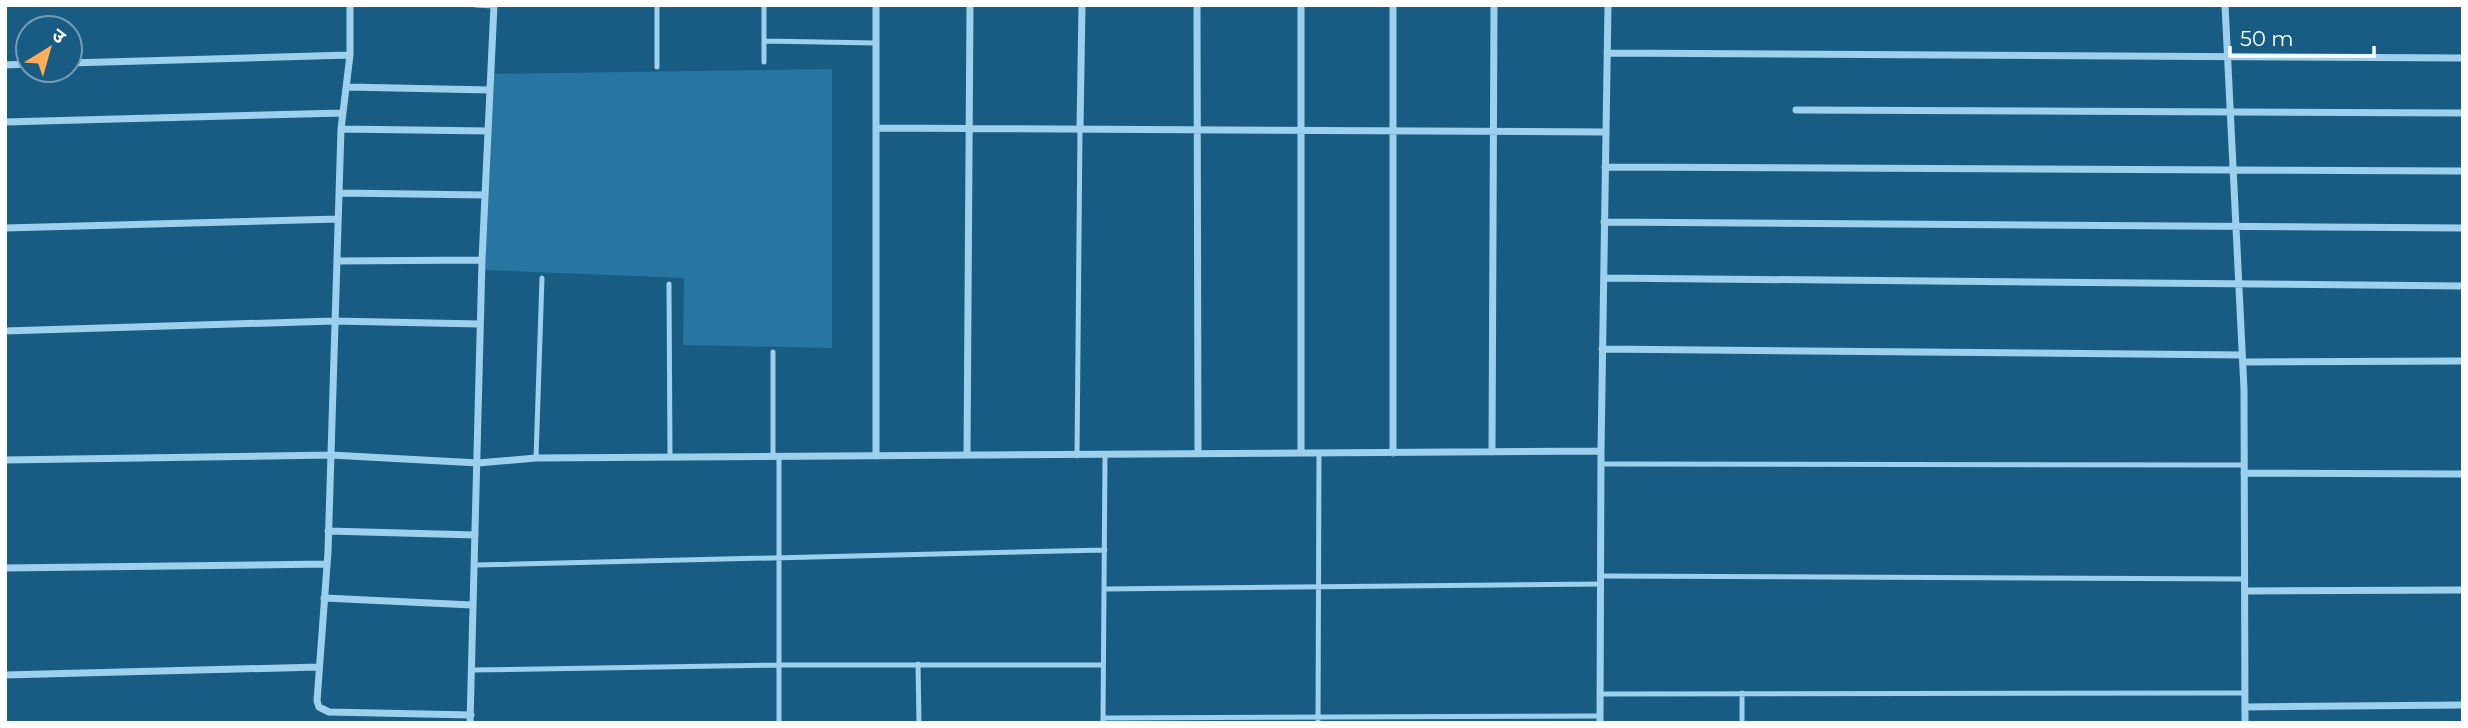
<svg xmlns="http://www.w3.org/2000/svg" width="2468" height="728" font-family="Montserrat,'Noto Sans Devanagari',sans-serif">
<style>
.green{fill:#2676a1}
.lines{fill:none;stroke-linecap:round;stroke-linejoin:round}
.service{stroke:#9cd0ec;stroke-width:5}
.minor{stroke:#9cd0ec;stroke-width:7}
</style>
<rect width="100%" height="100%" fill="#185c84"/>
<!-- green -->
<path class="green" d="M832,69V348L683,345L684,278L482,270L489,74Z"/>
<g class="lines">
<!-- service -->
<path class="service" d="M475,5L494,6
M764,41L876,43
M764,62V5
M657,67V5
M669,284L670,457
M1077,456L1080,129
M773,457V352
M536,458L542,278
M1601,464L2244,465
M474,565L1105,550
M1601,576L2245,579
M1104,589L1601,584
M918,664L919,723
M473,670L780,665H1102
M1742,693V723
M1601,694L2245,693
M1104,718L1600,716
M779,723V456
M1103,723L1105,456
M1318,723L1319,453"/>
<!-- minor -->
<path class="minor" d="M350,5V55L341,129L328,552L317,701L319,707L329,712L471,715
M1197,5L1198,454
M1301,5V453
M2225,5L2244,389L2245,723
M1607,53L2463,58
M70,63L350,55
M5,65L28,64
M347,87L490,90
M1796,110L2463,113
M5,122L343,113
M876,128L1606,132
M341,129L488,131
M1080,129L1082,5
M1605,167L2463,171
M339,193L485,195
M1604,222L2463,228
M5,228L338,219
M338,261L482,260
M1604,278L2463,286
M5,331L334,321L480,324
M1602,349L2242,355
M2243,362L2463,361
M1492,452L1494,5
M1393,453V5
M967,455L970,5
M876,456V5
M5,460L331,455L478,463L536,458L1601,451
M2244,473L2463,474
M328,531L475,535
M5,568L327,564
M2245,591L2463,590
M324,598L472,605
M5,675L319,667
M2245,707L2463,705
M470,723L482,260L494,5
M1600,723L1601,451L1608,5"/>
</g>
<!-- border -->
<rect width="2468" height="728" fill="none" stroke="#ffffff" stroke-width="14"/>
<!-- north arrow -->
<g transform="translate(49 49) rotate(37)"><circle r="33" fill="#185c84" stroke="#749db5" stroke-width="2"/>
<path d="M0-5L12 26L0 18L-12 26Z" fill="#ffad57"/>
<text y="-10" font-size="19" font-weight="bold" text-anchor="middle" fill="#ffffff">उ</text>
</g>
<!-- scale -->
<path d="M2230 46v10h144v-10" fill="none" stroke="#ffffff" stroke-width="3.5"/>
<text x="2240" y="46" font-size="21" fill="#ffffff" stroke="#185c84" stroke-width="5" paint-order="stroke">50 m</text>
</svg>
